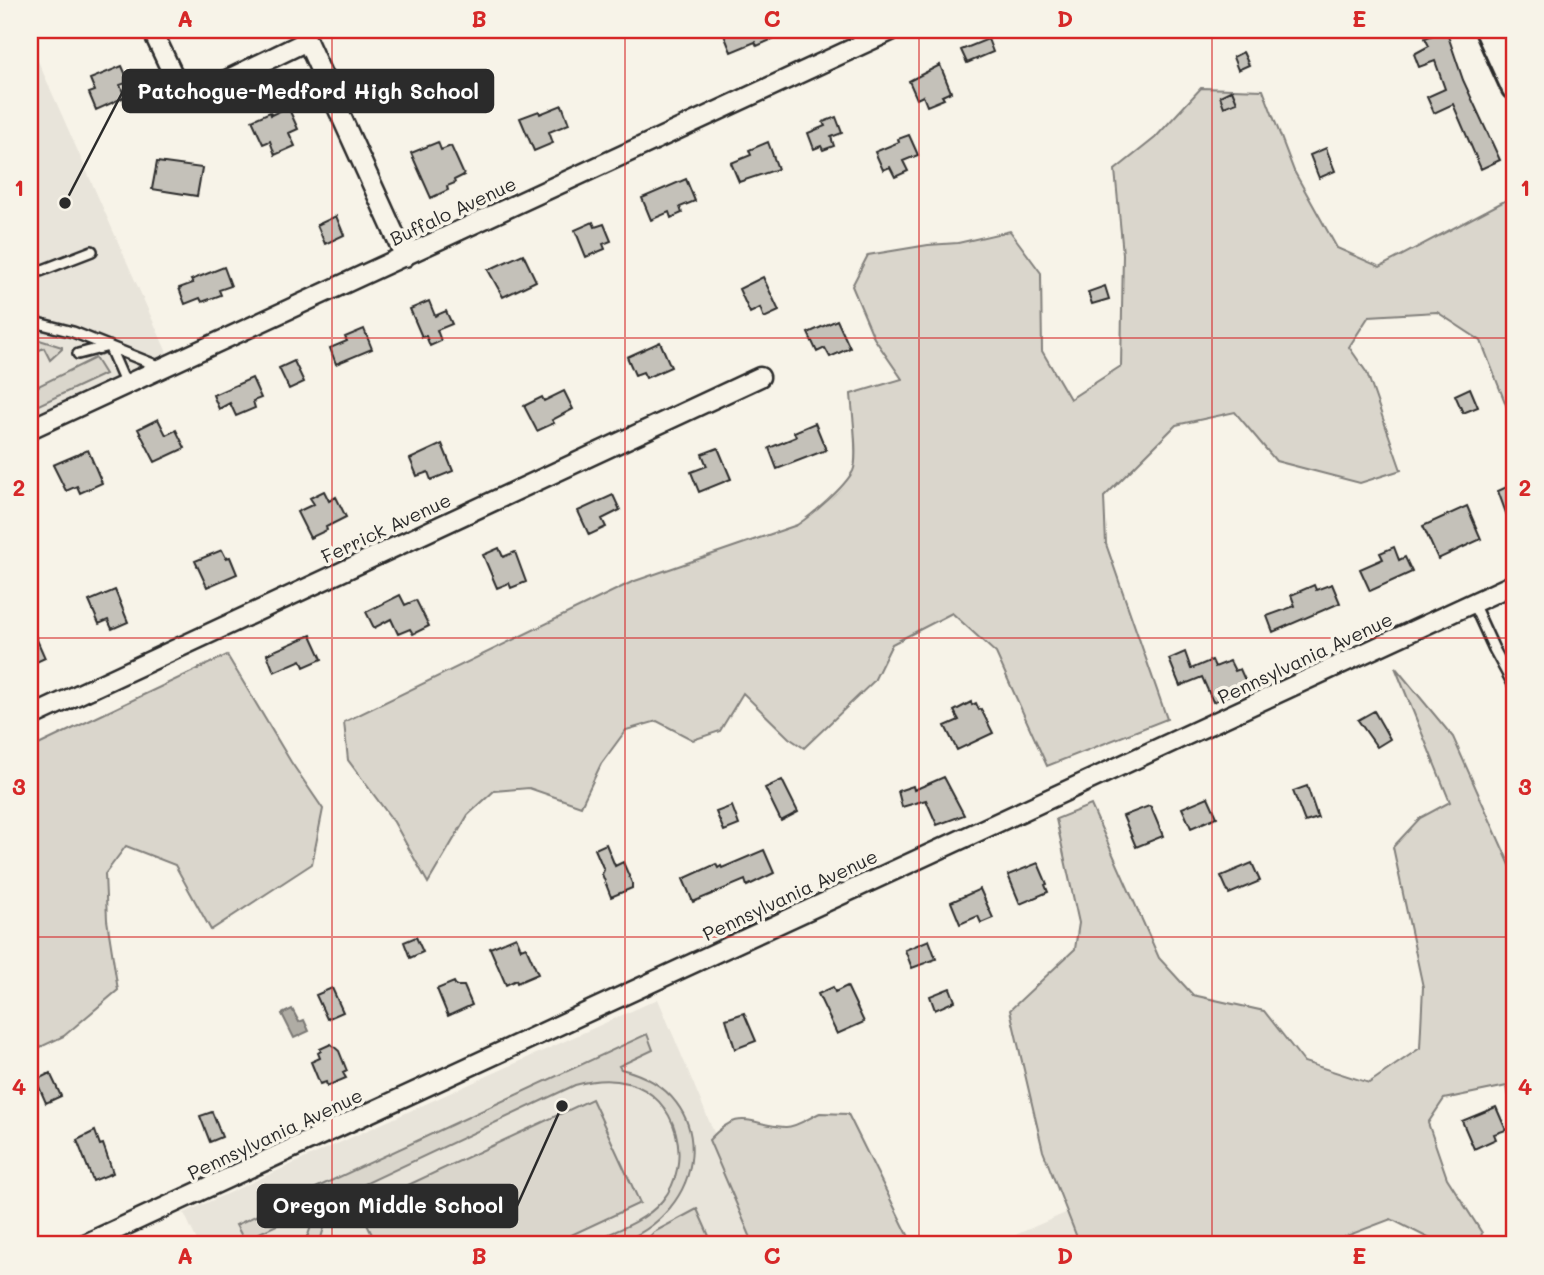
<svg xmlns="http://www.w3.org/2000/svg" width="1544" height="1275" font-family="Mali,sans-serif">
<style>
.built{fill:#e8e4da}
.green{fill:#dad6cc;stroke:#82807c;stroke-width:2}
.water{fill:#afaca4;stroke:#7a7874;stroke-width:2}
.building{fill:#c4c1b9;stroke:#2b2b2b;stroke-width:2}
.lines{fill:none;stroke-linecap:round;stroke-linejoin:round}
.lane-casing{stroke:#2b2b2b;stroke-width:14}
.street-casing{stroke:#2b2b2b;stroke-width:23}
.secondary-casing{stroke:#2b2b2b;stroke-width:30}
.lane{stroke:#f7f3e8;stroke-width:9}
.street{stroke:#f7f3e8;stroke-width:18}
.secondary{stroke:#f7f3e8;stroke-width:24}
.grid{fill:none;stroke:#d62828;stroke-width:2;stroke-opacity:0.55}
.labels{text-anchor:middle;stroke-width:7;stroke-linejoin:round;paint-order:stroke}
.street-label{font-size:19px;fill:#2b2b2b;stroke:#f7f3e8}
.leader{fill:none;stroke:#2b2b2b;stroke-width:2.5}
.callout-dot{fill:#2b2b2b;stroke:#f7f3e8;stroke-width:2.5}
.callout{fill:#2b2b2b;stroke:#2b2b2b;stroke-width:2.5}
.callout-label{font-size:21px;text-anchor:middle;font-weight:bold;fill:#fff}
.neatline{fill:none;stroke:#d62828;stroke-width:2.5}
.grid-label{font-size:23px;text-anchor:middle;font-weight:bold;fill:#d62828}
</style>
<rect width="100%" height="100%" fill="#f7f3e8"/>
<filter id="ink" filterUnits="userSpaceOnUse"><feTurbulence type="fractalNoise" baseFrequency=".0143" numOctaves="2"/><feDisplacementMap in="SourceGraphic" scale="14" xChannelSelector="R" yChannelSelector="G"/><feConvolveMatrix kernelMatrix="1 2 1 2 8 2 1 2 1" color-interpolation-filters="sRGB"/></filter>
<g filter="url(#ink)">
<!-- built -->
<path class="built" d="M30,43L172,364L30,430Z
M658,999L761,1245H199L184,1213Z
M1079,1207L1095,1245H993Z"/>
<!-- green -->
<path class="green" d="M1201,88L1263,90L1294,171L1337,248L1380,267L1514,196V446L1511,445L1508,410L1481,341L1437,312L1369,316L1349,347L1367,373L1401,470L1360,483L1276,461L1235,412L1176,425L1104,497L1106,544L1167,719L1047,766L996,653L952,613L892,644L874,681L804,748L789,738L743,693L720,731L693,740L657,721L626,730L601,764L581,806L529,788L494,791L468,815L428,883L394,822L348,760L344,722L632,582L797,525C812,515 844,488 853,471C859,459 852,410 851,394L902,379L874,338L852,286L868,255L928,245L958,243L1010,231L1041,273L1042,351L1070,399L1121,366L1123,254L1115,170L1155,138Z
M33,338L62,347V349L50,360L44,348L30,354V340Z
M95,358L105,374L30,409V390Z
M227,655L291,762L323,809L312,864L211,930L175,865L126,846L105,874L107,920L118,990L64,1036L30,1052V848L34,844L30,831V749Z
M1395,667L1453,737L1514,874V1123L1507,1086L1444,1099L1428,1123L1447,1178L1482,1233L1479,1245H1442L1391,1219L1323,1245H1080L1043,1151L1010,1010L1075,949L1079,923L1056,819L1091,805L1159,958L1193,995L1264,1011L1304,1062L1369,1083L1420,1048L1423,987L1393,847L1420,818L1450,802Z
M647,1034L653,1050L619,1066L621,1069C723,1094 709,1215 615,1244C606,1247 593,1245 583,1245C609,1233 643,1224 662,1201C694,1163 678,1096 628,1083C610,1078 592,1080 575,1085L356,1188C336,1203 323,1220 320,1245H307V1238L317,1209L316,1207L244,1240L236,1225Z
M592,1099L640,1203L550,1245H377L359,1208Z
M820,1113L848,1114L913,1245H754L709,1140C740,1106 749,1125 785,1127C795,1128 810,1117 820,1113Z
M697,1209L713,1245H642L654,1232Z"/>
<!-- water -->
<path class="water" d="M292,1009L299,1022L304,1020L309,1031L294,1038L282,1014Z"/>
<!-- building -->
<path class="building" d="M722,30H793L757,46L755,42L731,52Z
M1446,30L1463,80L1500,160L1481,169L1453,104L1434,113L1427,97L1445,89L1435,61L1419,67L1414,54L1429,46L1425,38Z
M988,39L993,52L967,63L961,50Z
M1243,52L1249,65L1238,70L1233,57Z
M940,65L951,92L942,96L944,99L927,106L923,96L917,99L909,81Z
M122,66L129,82L120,85L125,97L96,110L89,93L95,91L90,79Z
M1232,90L1237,102L1224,107L1220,96Z
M562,105L569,124L549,132L553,143L534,151L520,118L539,111L540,114Z
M288,107L298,129L289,133L295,146L275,155L270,141L263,144L252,120L270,112L271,115Z
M836,117L842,133L831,137L834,146L823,150L821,146L814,149L808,133L825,126L823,122Z
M909,135L918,155L903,161L908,171L895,177L890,167L883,170L875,152L899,142L898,139Z
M438,142L441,150L451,146L464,175L454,180L455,183L447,186L448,190L431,198L411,153Z
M768,142L778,169L739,182L731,163L751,155L749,150Z
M1326,148L1335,171L1319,178L1310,155Z
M157,162L202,168L197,196L152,189Z
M686,179L695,201L680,207L682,213L671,218L669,212L651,220L642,198Z
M336,216L344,235L325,244L317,225Z
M593,222L595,227L604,224L611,241L603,244L605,249L586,257L575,230Z
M523,254L536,281L503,297L488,270Z
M224,267L231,286L219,290L221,295L202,302L200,298L185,304L179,288L193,283L191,280Z
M763,277L779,311L764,318L760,308L750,313L739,289Z
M1105,286L1109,299L1092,304L1088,292Z
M429,301L435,316L446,311L452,324L437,330L441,341L430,346L426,336L422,337L410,309Z
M837,320L850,348L830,357L825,348L817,352L808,333Z
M364,329L372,349L336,364L330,348L347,341L345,337Z
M660,342L671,367L646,378L643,372L635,375L627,357Z
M294,361L304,382L289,389L279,368Z
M252,378L261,398L253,401L255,408L236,416L230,403L219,409L213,395Z
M1470,388L1478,407L1463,413L1455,395Z
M564,391L573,409L552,420L554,423L537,431L524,406L542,397L544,401Z
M158,419L166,435L176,430L185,448L155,462L138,429Z
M815,423L826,450L777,469L769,448L796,437L794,432Z
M442,444L453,471L431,480L428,472L417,476L410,459Z
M718,448L731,479L699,492L691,472L707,466L702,454Z
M88,450L102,483L80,493L77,486L66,491L53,465Z
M1511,485L1514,493V535L1498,491Z
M324,491L329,501L336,497L346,517L326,527L327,530L310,538L297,512L314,504L310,498Z
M613,495L620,510L602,519L606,527L589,535L578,511Z
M1467,506L1481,539L1438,559L1423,526Z
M1394,547L1399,560L1405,557L1412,572L1370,591L1360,569L1383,559L1380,553Z
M499,548L503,557L515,552L526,582L511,588L509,583L497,588L483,555Z
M222,550L226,558L230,557L237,574L207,587L195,561Z
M1332,584L1340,603L1273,632L1267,616L1295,606L1291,595L1314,585L1316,590Z
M115,590L128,622L112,629L108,620L99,624L89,601Z
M400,595L405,605L416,600L429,626L413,634L410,629L398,634L391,619L374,628L366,612Z
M30,624L45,658L30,665Z
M311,635L322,659L304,667L301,660L274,672L267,654Z
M1185,652L1191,669L1212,660L1215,667L1230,661L1235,671L1240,669L1248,687L1213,702L1202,677L1180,686L1169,659Z
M971,702L972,705L976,703L979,710L981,709L993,733L957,750L945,726L959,720L954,711Z
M1374,711L1390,739L1377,747L1358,720Z
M944,777L964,815L937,825L926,800L902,807L898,791L913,786L914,790Z
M782,780L798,812L781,821L765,788Z
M1307,786L1318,818L1305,822L1293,791Z
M1208,797L1217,817L1191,828L1182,808Z
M732,806L739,825L724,831L716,812Z
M1149,806L1151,807L1163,836L1136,847L1123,816Z
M606,844L615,866L623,862L632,883V888L611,897L602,874L604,870L595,849Z
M764,850L774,873L747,886L745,880L693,902L683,879L716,864L718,868L721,866L722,868Z
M1038,863L1047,884L1045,885L1048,892L1020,904L1008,875Z
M1252,863L1260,881L1229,894L1221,876Z
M980,889L993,918L981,923L978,916L960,924L951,902Z
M416,937L423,952L410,958L404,942Z
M516,937L521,949L526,947L538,974L517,983L516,980L506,985L490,948Z
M929,940L936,959L912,968L905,950Z
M454,982L456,986H464L472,1005L448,1016L437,989Z
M847,986L864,1022L837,1034L818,994L833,987L835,992Z
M332,988L343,1012L327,1019L316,995Z
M950,988L955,1001L935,1010L930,996Z
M744,1013L756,1041L735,1049L726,1019Z
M331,1044L339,1051L347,1071L343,1073L346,1078L327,1086L326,1082L320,1084L311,1062L320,1058L318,1053L321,1051L320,1049Z
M50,1073L61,1096L46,1103L36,1080Z
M1496,1107L1506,1130L1494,1134L1496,1139L1474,1149L1462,1121Z
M212,1112L222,1137L210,1142L200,1116Z
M95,1131L100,1145L103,1144L113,1173L93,1181L77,1140Z"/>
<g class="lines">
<defs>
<path id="lane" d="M30,275L92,251
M30,321L73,332L163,368
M78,354L109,346L126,385
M1473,603L1494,649L1514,686"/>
<path id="street" d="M152,30L185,100L307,41
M302,30L405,257
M30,429L893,30
M30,717L760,377
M83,1245L1514,584"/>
<path id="secondary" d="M1488,30L1514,87"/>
</defs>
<!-- lane casing -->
<use href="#lane" class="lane-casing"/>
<!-- street casing -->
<use href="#street" class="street-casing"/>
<!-- secondary casing -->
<use href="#secondary" class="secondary-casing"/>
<!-- lane -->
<use href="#lane" class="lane"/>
<!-- street -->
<use href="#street" class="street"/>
<!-- secondary -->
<use href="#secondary" class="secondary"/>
</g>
</g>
<!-- grid -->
<path class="grid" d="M332,30V1245M625,30V1245M919,30V1245M1212,30V1245M30,338H1514M30,638H1514M30,937H1514"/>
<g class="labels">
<!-- street labels -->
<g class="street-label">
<text transform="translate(453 211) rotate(-25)" y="7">Buffalo Avenue</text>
<text transform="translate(386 528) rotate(-25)" y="7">Ferrick Avenue</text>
<text transform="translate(1305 658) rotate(-25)" y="7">Pennsylvania Avenue</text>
<text transform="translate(790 895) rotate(-25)" y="7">Pennsylvania Avenue</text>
<text transform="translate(275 1134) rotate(-25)" y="7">Pennsylvania Avenue</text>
</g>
</g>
<!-- callouts -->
<path class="leader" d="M65 203L123 91M562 1106L517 1206"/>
<g class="callout-dot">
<circle cx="65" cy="203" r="7"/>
<circle cx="562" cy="1106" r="7"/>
</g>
<g class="callout">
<rect x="123" y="70" width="370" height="42" rx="7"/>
<rect x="258" y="1185" width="259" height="42" rx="7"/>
</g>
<g class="callout-label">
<text x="308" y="99">Patchogue-Medford High School</text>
<text x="388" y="1213">Oregon Middle School</text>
</g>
<!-- margin -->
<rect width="1544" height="1275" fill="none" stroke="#f7f3e8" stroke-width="77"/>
<rect x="38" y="38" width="1468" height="1198" class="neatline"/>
<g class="grid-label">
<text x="185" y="27">A</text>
<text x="479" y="27">B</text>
<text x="772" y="27">C</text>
<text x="1065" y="27">D</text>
<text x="1359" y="27">E</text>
<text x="19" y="196">1</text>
<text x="1525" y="196">1</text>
<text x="19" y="496">2</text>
<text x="1525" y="496">2</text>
<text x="19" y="795">3</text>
<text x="1525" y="795">3</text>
<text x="19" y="1095">4</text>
<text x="1525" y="1095">4</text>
<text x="185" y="1264">A</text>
<text x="479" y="1264">B</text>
<text x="772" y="1264">C</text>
<text x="1065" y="1264">D</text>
<text x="1359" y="1264">E</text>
</g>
</svg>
